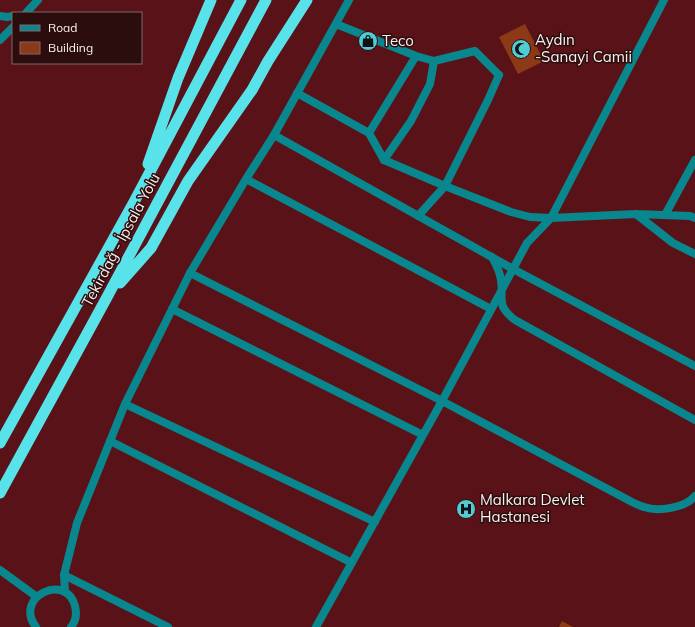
<svg xmlns="http://www.w3.org/2000/svg" width="695" height="627" font-family="Mulish,sans-serif">
<style>
.building{fill:#8c3917}
.lines{fill:none;stroke-linecap:round;stroke-linejoin:round}
.service{stroke:#08888e;stroke-width:8}
.minor{stroke:#08888e;stroke-width:8}
.trunk{stroke:#58e3eb;stroke-width:11}
.labels{text-anchor:middle;stroke-width:3;stroke-linejoin:round;paint-order:stroke}
.poi-label{font-size:15px;fill:#f9efef;stroke:#2c0d0e;text-anchor:start}
.street-label{font-size:15px;fill:#f9efef;stroke:#2c0d0e}
</style>
<rect width="100%" height="100%" fill="#5a1219"/>
<!-- building -->
<path class="building" d="M525,24L544,61L518,74L499,37Z
M562,621L573,627H559Z"/>
<g class="lines">
<!-- service -->
<path class="service" d="M274,135L513,269L695,366
M384,160L445,186L511,212L530,217L551,218L636,214L690,216L695,218
M636,214L673,243L695,254
M665,215L695,160
M418,216L445,186L488,100L499,75
M492,257C496,264 500,272 501,280C504,300 495,304 515,320L695,420
M190,273L442,401L632,502C636,504 640,506 644,507C658,512 685,508 695,496
M172,309L423,435
M125,404L375,522
M110,441L352,563
M64,575L168,627
M316,627L442,401L527,243L551,218L664,0"/>
<!-- minor -->
<path class="minor" d="M26,13L38,0
M0,16L7,17L13,16
M336,24L416,56L434,61L475,51L499,75
M0,40L13,27
M297,93L369,133L384,160L411,121L430,84L434,61
M369,133L416,56
M246,179L491,309
M0,570L37,597
M65,592L64,575L77,523L125,404L190,273L246,179L274,135L349,0
M36,627C13,597 66,572 75,606C77,614 76,621 71,627"/>
<!-- trunk -->
<path class="trunk" d="M148,164L178,78L211,0
M120,283L151,248L188,181L252,90L268,61L307,0
M0,443L134,202L241,0
M0,493L106,299L266,0"/>
</g>
<!-- icons -->
<defs>
<symbol id="shop-disc" viewBox="-11 -11 22 22"><circle r="9.5" fill="#51ccd3" stroke="#2c0d0e"/><path d="M-5-2.5h2.3a2.7 3.5 0 0 1 5.4 0H5L5.5 6h-11ZM-1.5-2.5h3a1.5 2.3 0 0 0-3 0Z" fill="#111"/></symbol>
<symbol id="mosque-disc" viewBox="-11 -11 22 22"><circle r="9.5" fill="#51ccd3" stroke="#2c0d0e"/><path d="M3.5-4.9A6 6 0 1 0 3.5 4.9A5 5 0 1 1 3.5-4.9Z" fill="#111"/></symbol>
<symbol id="hospital-disc" viewBox="-11 -11 22 22"><circle r="9.5" fill="#51ccd3" stroke="#2c0d0e"/><path d="M-5-5h3v3.5h4V-5h3V5h-3V1.5h-4V5h-3Z" fill="#111"/></symbol>
</defs>
<g fill-rule="evenodd">
<use href="#shop-disc" x="357" y="30" width="22" height="22"/>
<use href="#mosque-disc" x="510" y="38" width="22" height="22"/>
<use href="#hospital-disc" x="455" y="498" width="22" height="22"/>
</g>
<g class="labels">
<!-- poi labels -->
<g class="poi-label">
<text x="535" y="45">Aydın<tspan x="535" dy="17">-Sanayi Camii</tspan></text>
<text x="382" y="46">Teco</text>
<text x="480" y="505">Malkara Devlet<tspan x="480" dy="17">Hastanesi</tspan></text>
</g>
<!-- street labels -->
<g class="street-label">
<text transform="translate(121 240) rotate(-62)" y="5">Tekirdağ - İpsala Yolu</text>
</g>
</g>
<!-- legend -->
<rect x="12" y="12" width="130" height="52" fill="#2c0d0e" stroke="#7e6768"/>
<rect x="20" y="25" width="20" height="6" fill="#08888e" stroke="#7e6768"/>
<text x="48" y="32" font-size="12" fill="#f9efef">Road</text>
<rect x="20" y="42" width="20" height="12" fill="#8c3917" stroke="#7e6768"/>
<text x="48" y="52" font-size="12" fill="#f9efef">Building</text>
</svg>
